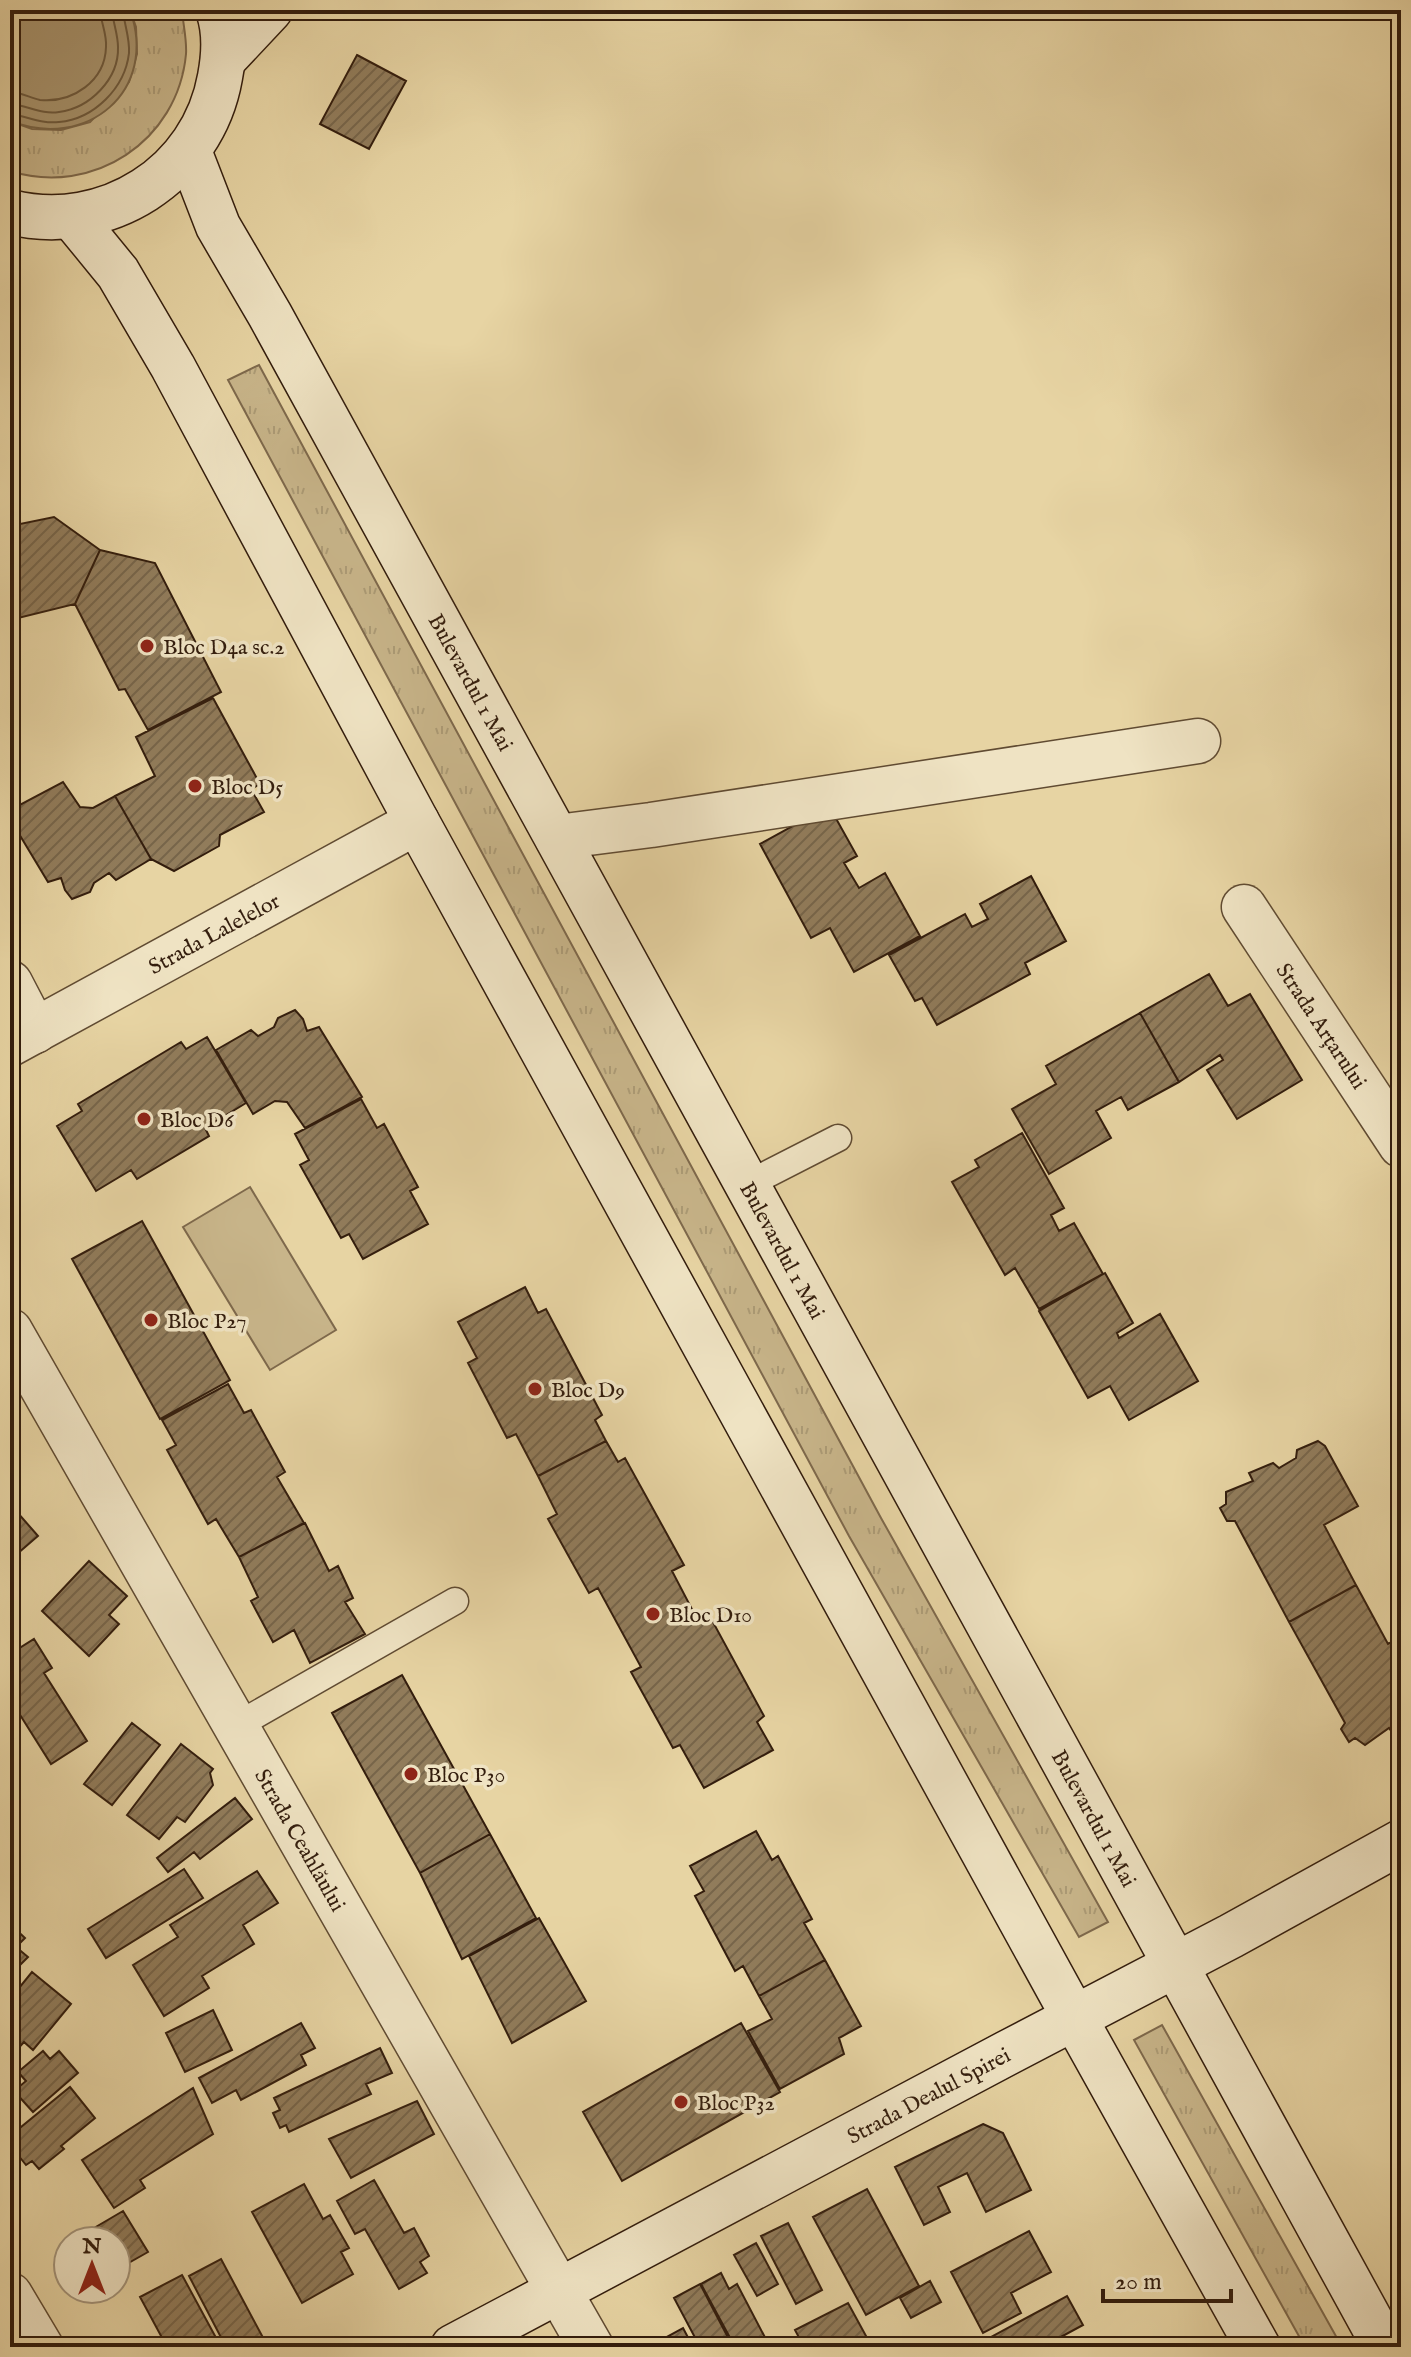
<svg xmlns="http://www.w3.org/2000/svg" width="1411" height="2357" font-family="'IM FELL English',serif">
<style>
.grass{fill:url(#grass-tufts);stroke:#7e694c;stroke-width:2}
.green{fill:#c8b58a;stroke:#7e694c;stroke-width:2}
.water{fill:#aa9670;stroke:#7a6648;stroke-width:2}
.lines{fill:none;stroke-linecap:round;stroke-linejoin:round}
.shore{stroke:#6e5a3e;stroke-width:2}
.building{fill:url(#building-hatch);stroke:#331d0d;stroke-width:2}
.lane-casing{stroke:#604b32;stroke-width:29}
.street-casing{stroke:#604b32;stroke-width:47}
.secondary-casing{stroke:#331d0d;stroke-width:47}
.lane{stroke:#efe3c3;stroke-width:26}
.street{stroke:#efe3c3;stroke-width:44}
.secondary{stroke:#efe3c3;stroke-width:44}
.poi-dot{fill:#8f2418;stroke:#efe3c3;stroke-width:3}
.labels{text-anchor:middle;stroke-width:7;stroke-linejoin:round;paint-order:stroke}
.poi-label{font-size:22px;fill:#331d0d;stroke:#efe3c3;text-anchor:start}
.street-label{font-size:22px;fill:#331d0d;stroke:#efe3c3}
</style>
<defs>
<pattern id="grass-tufts" width="24" height="20" patternUnits="userSpaceOnUse" patternTransform="scale(2)"><rect width="24" height="20" fill="#c8b58a"/><path d="M3 7l-1-3M5 7V3M7 7l1-3M15 17l-1-3M17 17v-4M19 17l1-3" fill="none" stroke="#ac9b76"/></pattern>
<pattern id="building-hatch" width="6" height="6" patternUnits="userSpaceOnUse" patternTransform="scale(2)"><rect width="6" height="6" fill="#917c5b"/><path d="M-1 1l2-2M0 6l6-6M5 7l2-2" fill="none" stroke="#77654a"/></pattern>
</defs>
<rect width="100%" height="100%" fill="#e7d4a3"/>
<filter id="stains"><feTurbulence type="fractalNoise" baseFrequency=".0025" numOctaves="4"/><feColorMatrix values="0 0 0 0 .2 0 0 0 0 .09 0 0 0 0 .02 0 0 0 .5 -.17"/></filter>
<radialGradient id="worn" r=".72"><stop offset=".6" stop-color="#630" stop-opacity="0"/><stop offset="1" stop-color="#630" stop-opacity=".3"/></radialGradient>
<!-- grass -->
<path class="grass" d="M130,10H182C183,24 187,40 186,54C178,141 93,197 10,171V121L32,129L61,130L90,122L129,82L137,54L136,27Z
M259,365L881,1518L1108,1922L1079,1937L849,1536L228,380Z
M1162,2025L1342,2347H1305L1134,2040Z"/>
<!-- green -->
<path class="green" d="M250,1187L336,1330L270,1370L183,1227Z"/>
<!-- water -->
<path class="water" d="M10,10H130C159,91 87,151 10,121Z"/>
<g class="lines">
<!-- shore -->
<path class="shore" d="M10,92C21,92 30,98 40,100C73,103 105,81 106,47C107,34 101,23 100,10
M10,104C27,105 41,115 59,112C90,108 119,79 118,47C118,34 113,23 112,10
M10,114C27,116 40,124 59,122C94,119 125,88 129,53C130,38 124,24 123,10"/>
</g>
<!-- building -->
<path class="building" d="M357,55L406,81L369,149L320,124Z
M54,517L100,550L75,604L10,620V526Z
M100,550L155,563L221,692L148,730L125,689L119,690L75,604Z
M213,698L260,784L251,789L264,812L220,835L219,846L174,871L151,859L115,796L155,776L136,737Z
M63,782L80,807L93,808L115,796L151,859L116,880L109,873L94,883L90,892L72,899L65,890L61,878L48,882L10,819V810Z
M829,806L857,856L844,863L859,888L885,873L920,936L854,972L830,928L811,938L760,844Z
M1031,876L1066,941L1025,963L1030,974L937,1025L922,998L915,1001L889,955L965,914L972,927L988,919L980,904Z
M1209,974L1228,1006L1250,994L1302,1080L1237,1119L1207,1070L1223,1060L1220,1055L1179,1082L1140,1013Z
M295,1010L303,1019L307,1031L319,1027L362,1097L305,1128L287,1102L275,1101L253,1114L216,1050L251,1030L258,1036L274,1027L278,1018Z
M1140,1013L1179,1082L1128,1110L1121,1097L1096,1111L1111,1138L1049,1174L1012,1109L1056,1084L1046,1066Z
M207,1037L246,1103L205,1128L209,1136L137,1179L131,1170L96,1191L57,1126L82,1111L78,1104L181,1042L186,1049Z
M361,1099L377,1128L384,1124L418,1187L410,1191L428,1224L363,1259L349,1234L341,1238L300,1165L309,1160L295,1134Z
M1022,1133L1064,1208L1051,1215L1059,1231L1074,1223L1103,1274L1039,1309L1015,1268L1005,1275L952,1182L979,1167L975,1160Z
M142,1221L230,1380L160,1419L72,1259Z
M1105,1273L1133,1323L1117,1333L1119,1338L1160,1314L1198,1381L1129,1420L1110,1386L1088,1398L1039,1311Z
M525,1287L538,1313L546,1309L602,1415L595,1420L606,1441L538,1476L516,1434L507,1438L468,1363L477,1358L458,1322Z
M228,1384L244,1413L251,1410L285,1472L277,1477L304,1523L239,1557L216,1519L208,1524L167,1450L176,1445L162,1420Z
M606,1441L618,1462L625,1458L684,1565L672,1571L696,1617L707,1611L764,1716L757,1722L773,1750L704,1788L680,1745L673,1748L631,1672L641,1667L598,1588L589,1593L548,1519L557,1514L538,1476Z
M1318,1441L1325,1446L1358,1506L1324,1525L1356,1585L1289,1622L1235,1521H1227L1220,1508L1226,1504V1492L1253,1481L1249,1473L1273,1463L1279,1468L1296,1458L1297,1450Z
M10,1504L38,1536L10,1560Z
M305,1523L329,1571L338,1566L353,1598L345,1602L365,1634L310,1663L294,1630L273,1642L251,1601L258,1597L239,1557Z
M89,1561L127,1596L109,1615L119,1624L89,1656L42,1611Z
M1356,1585L1388,1644L1401,1637V1729L1394,1735L1389,1728L1365,1745L1355,1738L1349,1742L1341,1729L1345,1723L1289,1622Z
M34,1639L52,1668L44,1673L87,1741L51,1764L10,1699V1654Z
M402,1675L490,1834L420,1873L332,1713Z
M132,1723L160,1745L112,1805L84,1784Z
M181,1744L213,1769L210,1773L213,1785L185,1822L177,1817L159,1839L127,1815Z
M235,1798L252,1819L200,1859L194,1852L168,1872L157,1858Z
M756,1831L772,1860L778,1856L812,1919L804,1923L825,1960L759,1996L743,1966L735,1971L695,1896L704,1891L690,1866Z
M490,1834L536,1918L462,1959L420,1873Z
M184,1869L203,1898L106,1958L88,1929Z
M257,1871L278,1903L243,1925L254,1944L202,1976L209,1988L164,2016L133,1965L178,1937L170,1925Z
M539,1918L586,2001L512,2043L469,1956Z
M10,1924L25,1938L16,1947L28,1957L10,1975Z
M825,1960L861,2026L839,2038L844,2054L780,2089L748,2031L772,2019L759,1996Z
M32,1972L71,2004L33,2050L24,2042L14,2053L10,2049V1999Z
M213,2010L232,2050L185,2072L166,2033Z
M301,2023L315,2048L301,2055L306,2065L241,2100L236,2090L212,2103L199,2078Z
M741,2023L780,2092L622,2181L583,2112Z
M380,2048L392,2073L366,2084L371,2094L289,2132L286,2125L280,2128L273,2113L280,2110L274,2098Z
M43,2051L50,2059L59,2051L78,2073L33,2112L14,2091L26,2081L18,2072Z
M70,2087L95,2118L61,2146L64,2149L39,2169L32,2161L26,2165L10,2145V2136Z
M193,2088L213,2134L140,2180L145,2188L114,2208L82,2160Z
M417,2101L434,2134L351,2178L329,2139Z
M983,2124L1003,2133L1031,2190L986,2212L967,2173L938,2187L950,2212L924,2225L895,2167Z
M374,2180L404,2233L414,2228L429,2256L420,2262L427,2273L399,2289L365,2229L355,2234L337,2201Z
M304,2184L323,2219L330,2215L349,2248L341,2252L353,2274L302,2303L252,2212Z
M867,2189L919,2286L866,2315L813,2217Z
M123,2211L148,2252L116,2270V2241H72Z
M788,2223L822,2290L796,2304L761,2236Z
M1029,2231L1051,2272L1011,2293L1021,2313L983,2333L951,2272Z
M756,2243L778,2284L757,2296L734,2255Z
M221,2259L268,2347H226L189,2276Z
M721,2273L729,2289L737,2284L770,2347H735L701,2284Z
M182,2275L221,2347H167L140,2297Z
M930,2281L941,2302L911,2318L900,2298Z
M700,2284L733,2347H700L674,2298Z
M1067,2296L1083,2325L1057,2339L1061,2347H980L978,2344Z
M848,2303L872,2347H804L795,2330Z
M683,2328L693,2347H650V2346Z"/>
<g class="lines">
<defs>
<path id="lane" d="M748,1184L838,1138
M236,1726L455,1601"/>
<g id="street">
<path d="M557,837L651,825L1198,741"/>
<path id="s1" d="M1244,907L1401,1145"/>
<path d="M10,983L35,1031"/>
<path id="s2" d="M10,1044L417,822"/>
<path id="s3" d="M10,1331L591,2347"/>
<path d="M10,2295L41,2347"/>
</g>
<g id="secondary">
<path d="M223,60L270,10"/>
<path id="s4" d="M189,151L218,226L270,315L1385,2347"/>
<path d="M10,212C106,236 203,174 220,77C224,56 225,30 218,10"/>
<path d="M73,218L118,273L173,367L417,822L1075,2019L1258,2347"/>
<path id="s5" d="M453,2347L1007,2053L1231,1936L1401,1842"/>
</g>
</defs>
<!-- lane casing -->
<use href="#lane" class="lane-casing"/>
<!-- street casing -->
<use href="#street" class="street-casing"/>
<!-- secondary casing -->
<use href="#secondary" class="secondary-casing"/>
<!-- lane -->
<use href="#lane" class="lane"/>
<!-- street -->
<use href="#street" class="street"/>
<!-- secondary -->
<use href="#secondary" class="secondary"/>
</g>
<!-- markers -->
<g class="poi-dot">
<circle cx="147" cy="646" r="8"/>
<circle cx="195" cy="786" r="8"/>
<circle cx="144" cy="1119" r="8"/>
<circle cx="151" cy="1320" r="8"/>
<circle cx="535" cy="1389" r="8"/>
<circle cx="653" cy="1614" r="8"/>
<circle cx="411" cy="1774" r="8"/>
<circle cx="681" cy="2102" r="8"/>
</g>
<g class="labels">
<!-- poi labels -->
<g class="poi-label">
<text x="163" y="654">Bloc D4a sc.2</text>
<text x="211" y="794">Bloc D5</text>
<text x="160" y="1127">Bloc D6</text>
<text x="167" y="1328">Bloc P27</text>
<text x="551" y="1397">Bloc D9</text>
<text x="669" y="1622">Bloc D10</text>
<text x="427" y="1782">Bloc P30</text>
<text x="697" y="2110">Bloc P32</text>
</g>
<!-- street labels -->
<g class="street-label">
<text dy="8" stroke="none"><textPath href="#s4" startOffset="602">Bulevardul 1 Mai</textPath></text>
<text dy="8" stroke="none"><textPath href="#s2" startOffset="232">Strada Lalelelor</textPath></text>
<text dy="8" stroke="none"><textPath href="#s1" startOffset="142">Strada Arțarului</textPath></text>
<text dy="8" stroke="none"><textPath href="#s4" startOffset="1250">Bulevardul 1 Mai</textPath></text>
<text dy="8" stroke="none"><textPath href="#s4" startOffset="1898">Bulevardul 1 Mai</textPath></text>
<text dy="8" stroke="none"><textPath href="#s3" startOffset="586">Strada Ceahlăului</textPath></text>
<text dy="8" stroke="none"><textPath href="#s5" startOffset="538">Strada Dealul Spirei</textPath></text>
</g>
</g>
<!-- margin -->
<rect width="1411" height="2357" fill="none" stroke="#e7d4a3" stroke-width="40"/>
<rect x="12" y="12" width="1387" height="2333" fill="none" stroke="#331d0d" stroke-width="4"/>
<rect x="20" y="20" width="1371" height="2317" fill="none" stroke="#331d0d" stroke-width="2"/>
<!-- north arrow -->
<g transform="translate(92 2265)"><circle r="38" fill="#efe3c3" stroke="#a4947a" stroke-width="2"/>
<path d="M0-6L14 30L0 20L-14 30Z" fill="#8f2418"/>
<text y="-12" font-size="22" font-weight="bold" text-anchor="middle" fill="#331d0d">N</text>
</g>
<!-- scale -->
<path d="M1103 2289v12h128v-12" fill="none" stroke="#331d0d" stroke-width="4"/>
<text x="1115" y="2289" font-size="24" fill="#331d0d" stroke="#efe3c3" stroke-width="6" paint-order="stroke">20 m</text>
<rect width="100%" height="100%" filter="url(#stains)"/>
<rect width="100%" height="100%" fill="url(#worn)"/>
</svg>
